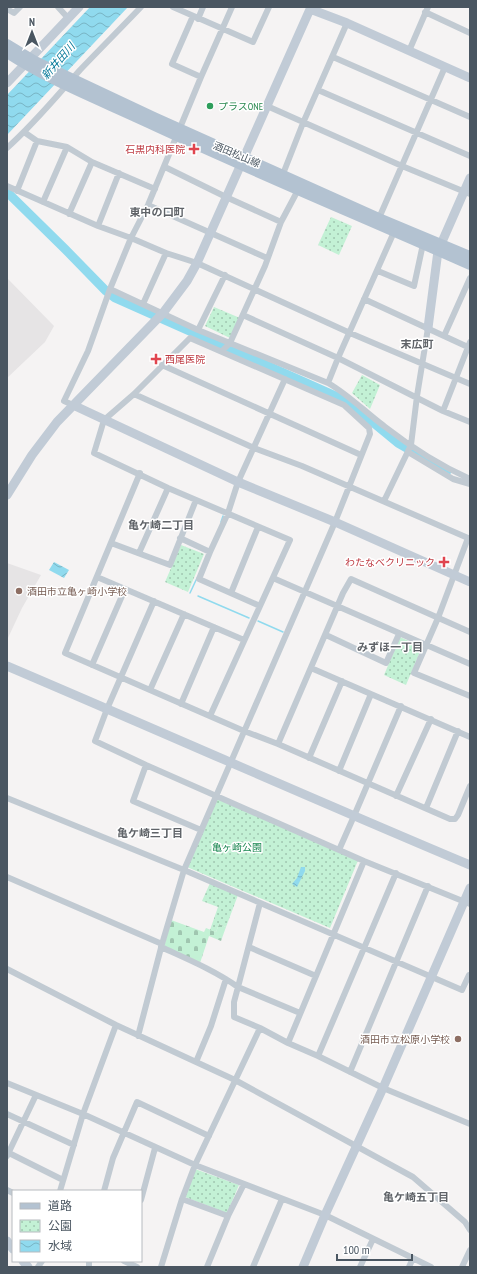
<svg xmlns="http://www.w3.org/2000/svg" width="477" height="1274" font-family="'PT Sans Narrow','Noto Sans JP',sans-serif">
<style>
.education{fill:#e6e4e5}
.cemetery{fill:url(#cemetery-stones)}
.park{fill:url(#park-dots)}
.water{fill:url(#water-waves)}
.lines{fill:none;stroke-linecap:round;stroke-linejoin:round}
.stream{stroke:#90daee;stroke-width:1.5}
.river{stroke:#90daee;stroke-width:9}
.street{stroke:#c1cad2;stroke-width:6}
.secondary{stroke:#c1cbd6;stroke-width:9}
.primary{stroke:#b3c2d1;stroke-width:10}
.leisure-dot{fill:#2e9e5b;stroke:#fff;stroke-width:1.5}
.health-dot{fill:#e0444e;stroke:#fff;stroke-width:1.5}
.education-dot{fill:#8d6e63;stroke:#fff;stroke-width:1.5}
.labels{text-anchor:middle;stroke-width:3;stroke-linejoin:round;paint-order:stroke}
.leisure-label{font-size:10px;fill:#27864d;stroke:#fff;text-anchor:start}
.health-label{font-size:10px;fill:#be3a42;stroke:#fff;text-anchor:end}
.street-label{font-size:10px;fill:#4a5661;stroke:#fff}
.education-label{font-size:10px;fill:#785e54;stroke:#fff;text-anchor:start}
.park-label{font-size:10px;fill:#17864f;stroke:#fff}
.water-label{font-size:11px;font-style:italic;fill:#0c7c9b;stroke:#fff}
.neighbourhood-label{font-size:11px;font-weight:bold;fill:#5f6368;stroke:#fff}
</style>
<defs>
<pattern id="cemetery-stones" width="16" height="16" patternUnits="userSpaceOnUse"><rect width="16" height="16" fill="#c3f1d5"/><path d="M2 7V4a2 2 0 0 1 4 0v3zM10 15v-3a2 2 0 0 1 4 0v3z" fill="#a0c6b0"/></pattern>
<pattern id="park-dots" width="8" height="8" patternUnits="userSpaceOnUse"><rect width="8" height="8" fill="#c3f1d5"/><path d="M2 2h.1M6 6h.1" fill="none" stroke="#a0c6b0" stroke-width="1.8" stroke-linecap="round"/></pattern>
<pattern id="water-waves" width="16" height="10" patternUnits="userSpaceOnUse"><rect width="16" height="10" fill="#90daee"/><path d="M0 5q4-4 8 0t8 0" fill="none" stroke="#78b4c4"/></pattern>
</defs>
<rect width="100%" height="100%" fill="#f5f3f3"/>
<!-- education -->
<path class="education" d="M7,278L54,326L45,342L7,378Z
M7,563L41,575L22,608L7,640Z"/>
<!-- cemetery -->
<path class="cemetery" d="M171,920L204,932L206,928L216,932L219,924L226,927L221,941L209,936L200,963L164,947Z"/>
<!-- park -->
<path class="park" d="M331,217L352,226L339,255L318,245Z
M214,307L240,318L232,339L205,326Z
M362,375L380,385L370,409L352,393Z
M181,545L204,554L188,592L165,582Z
M400,637L422,647L406,685L384,675Z
M218,797L359,858L330,928L187,867Z
M210,883L238,895L226,927L219,924L216,932L210,930L218,907L202,901Z
M195,1169L239,1185L227,1213L185,1197Z"/>
<!-- water -->
<path class="water" d="M90,7H128L7,135V95Z
M54,562L69,570L64,578L49,570Z
M301,867H305V871L297,887L292,884L297,878Z"/>
<g class="lines">
<!-- stream -->
<path class="stream" d="M284,374V373
M221,522L223,516
M190,593L197,578
M198,596L249,618
M258,621L283,632"/>
<!-- river -->
<path class="river" d="M7,192L65,249L106,291L115,298L347,401L398,443L447,471"/>
<!-- street -->
<path class="street" d="M58,7L68,18
M173,7L253,42L269,7
M7,9L14,13L20,7
M425,12L470,33
M193,16L172,64L201,77
M198,19L203,7
M409,51L428,7
M333,57L470,117
M318,90L470,156
M267,106L402,166L470,194
M24,132L37,141L67,147L92,162L155,189
M7,148C34,124 56,97 80,70C100,49 121,28 141,7
M165,167L226,197L281,222
M283,174L303,123L347,23
M7,186L98,226L131,238L166,253L197,263L350,333L470,384
M17,191L37,141
M43,202L67,147
M148,205L267,258
M69,214L92,162
M379,218L445,67
M98,226L119,173
M378,271L414,286L423,244
M110,289L198,330L328,383C349,395 365,412 384,426C411,447 439,465 470,479
M364,299L470,348
M143,304L166,253
M243,315L338,358L443,411L470,422
M198,330L225,275
M444,336L470,278
M222,351L230,343L265,266L281,222L298,190
M162,365L361,455
M328,383L338,358L394,232
M134,394L254,448L302,466L468,538L438,618L414,673L470,696
M73,405L64,401L88,351L110,289L131,238L148,205L201,77L232,7
M443,411L470,342
M408,452L453,479L470,484
M140,473L65,653L244,731L278,744L450,819H455L458,815L470,786
M384,501L411,445L417,396L428,328
M180,538L210,552
M111,543L170,565L196,500
M139,553L168,488
M97,577L244,640
M273,578L470,664
M231,593L258,527
M154,601L107,709L95,741L146,765L364,861L470,904
M260,606L199,579L210,552L228,513L238,482L285,379
M326,635L386,663L399,634
M92,665L125,589
M311,668L470,737
M150,690L184,614
M181,704L214,627
M278,744L343,593L351,579L470,632
M309,758L342,681
M146,765L133,801L201,830
M339,771L371,694
M396,796L431,719
M7,798L184,870L462,990L469,975L470,976
M426,808L458,731
M339,850L354,816L401,706
M7,877L162,944
M260,903L238,987L300,1013
M161,947C187,959 214,970 238,987L234,1002V1017L260,1028L288,1043L318,1056L383,1088L470,1124
M249,947L316,976
M7,969L116,1025L235,1080L413,1177L465,1222L470,1230
M138,1036L162,944L184,870L335,522L370,434L369,428L344,405L190,338L134,394L104,420L94,453L168,488L290,540L210,716
M288,1043L364,861
M318,1056L396,873
M196,1062L211,1026L226,979
M350,1072L428,886
M7,1083L83,1114L195,1165L325,1215L431,1267
M7,1114L74,1145
M7,1152L63,1180
M7,1156L36,1095
M7,1190L13,1193
M60,1191L83,1114L116,1025
M104,1191L113,1158L137,1102L209,1136
M182,1199L228,1216L207,1267
M141,1200L155,1148
M228,1216L244,1184
M89,1261V1267
M124,1261L137,1267
M38,1267L42,1261
M161,1267L182,1199L195,1165L260,1028
M253,1267L282,1199
M360,1267L373,1239
M409,1267L413,1258
M462,1267L470,1250"/>
<!-- secondary -->
<path class="secondary" d="M310,9L347,23L470,78
M7,83L79,7
M428,328L438,251L470,178
M73,405L238,482L335,522L470,582
M7,495L32,455L57,422L163,313L187,281L197,263L311,7
M7,666C162,732 315,800 470,865
M7,1241L13,1249
M23,1261L28,1267
M303,1267L325,1215L383,1088L470,888"/>
<!-- primary -->
<path class="primary" d="M7,44L35,61L154,117L379,218L470,256
M7,53C50,81 99,100 146,122C253,172 362,217 470,265"/>
</g>
<!-- markers -->
<circle class="leisure-dot" cx="210" cy="106" r="4"/>
<g class="health-dot">
<path d="M192 143h4v4h4v4h-4v4h-4v-4h-4v-4h4z"/>
<path d="M154 353h4v4h4v4h-4v4h-4v-4h-4v-4h4z"/>
<path d="M442 556h4v4h4v4h-4v4h-4v-4h-4v-4h4z"/>
</g>
<g class="education-dot">
<circle cx="19" cy="591" r="4"/>
<circle cx="458" cy="1039" r="4"/>
</g>
<g class="labels">
<!-- leisure labels -->
<g class="leisure-label">
<text x="218" y="110">プラスONE</text>
</g>
<!-- health labels -->
<g class="health-label">
<text x="185" y="153">石黒内科医院</text>
<text x="165" y="363" text-anchor="start">西尾医院</text>
<text x="435" y="566">わたなべクリニック</text>
</g>
<!-- street labels -->
<g class="street-label">
<text transform="translate(237 154) rotate(23)" y="4">酒田松山線</text>
</g>
<!-- education labels -->
<g class="education-label">
<text x="27" y="595">酒田市立亀ヶ崎小学校</text>
<text x="450" y="1043" text-anchor="end">酒田市立松原小学校</text>
</g>
<!-- park labels -->
<g class="park-label">
<text x="237" y="851">亀ヶ崎公園</text>
</g>
<!-- water labels -->
<g class="water-label">
<text transform="translate(58 61) rotate(-49)" y="4">新井田川</text>
</g>
<!-- neighbourhood labels -->
<g class="neighbourhood-label">
<text x="157" y="216">東中の口町</text>
<text x="417" y="348">末広町</text>
<text x="161" y="529">亀ケ崎二丁目</text>
<text x="390" y="651">みずほ一丁目</text>
<text x="150" y="837">亀ケ崎三丁目</text>
<text x="416" y="1201">亀ケ崎五丁目</text>
</g>
</g>
<!-- border -->
<rect width="477" height="1274" fill="none" stroke="#4a5661" stroke-width="16"/>
<!-- legend -->
<rect x="12" y="1190" width="130" height="72" fill="#ffffff" stroke="#b7bbc0"/>
<rect x="20" y="1203" width="20" height="6" fill="#b3c2d1" stroke="#b7bbc0"/>
<text x="48" y="1210" font-size="12" fill="#4a5661">道路</text>
<rect x="20" y="1220" width="20" height="12" fill="url(#park-dots)" stroke="#b7bbc0"/>
<text x="48" y="1230" font-size="12" fill="#4a5661">公園</text>
<rect x="20" y="1240" width="20" height="12" fill="url(#water-waves)" stroke="#b7bbc0"/>
<text x="48" y="1250" font-size="12" fill="#4a5661">水域</text>
<!-- north arrow -->
<g transform="translate(32 32)" stroke="#ffffff" stroke-width="3" paint-order="stroke">
<path d="M0-3L7 15L0 10L-7 15Z" fill="#4a5661"/>
<text y="-6" font-size="11" font-weight="bold" text-anchor="middle" fill="#4a5661">N</text>
</g>
<!-- scale -->
<path d="M337 1254v6h75v-6" fill="none" stroke="#4a5661" stroke-width="2"/>
<text x="343" y="1254" font-size="12" fill="#4a5661" stroke="#ffffff" stroke-width="3" paint-order="stroke">100 m</text>
</svg>
